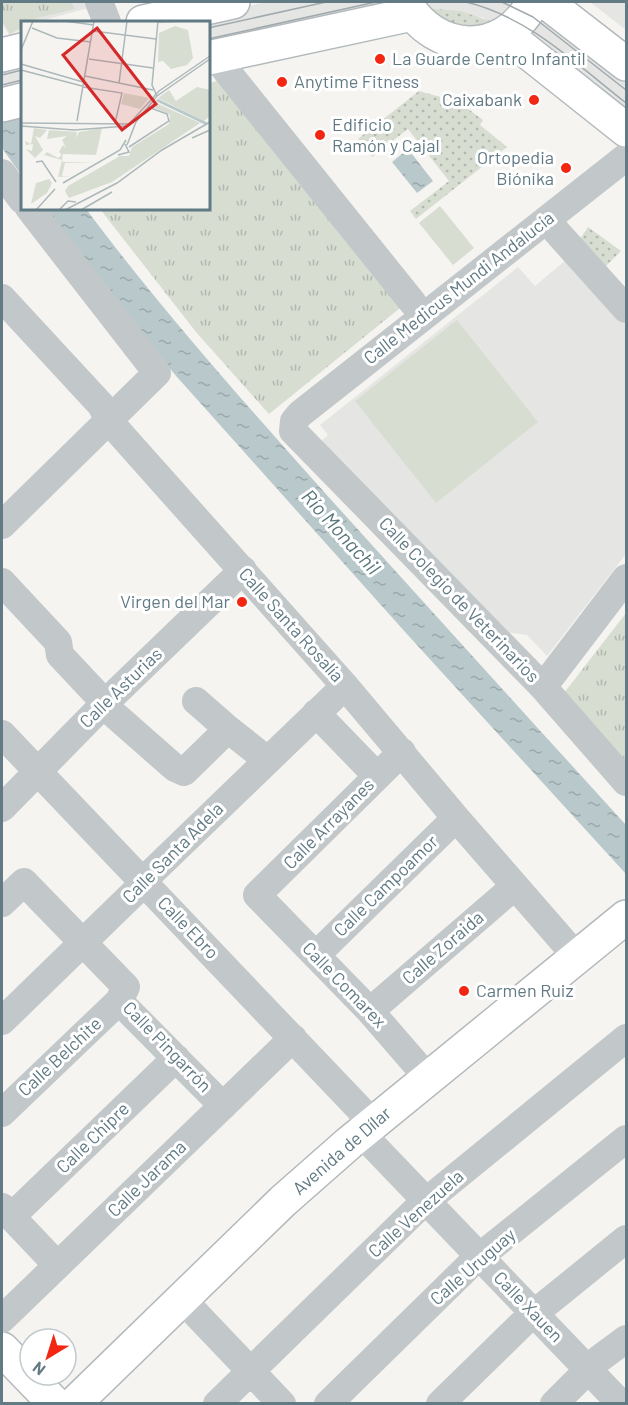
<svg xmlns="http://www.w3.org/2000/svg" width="628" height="1405" font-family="Barlow,sans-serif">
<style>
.built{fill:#e5e6e4}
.grass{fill:url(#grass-dots)}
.park{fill:url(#park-tufts)}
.pitch{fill:#d7ddd1}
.water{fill:url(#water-ripples)}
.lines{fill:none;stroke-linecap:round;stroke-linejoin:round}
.major-casing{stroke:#b2b9bc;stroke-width:36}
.minor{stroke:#c2c7c9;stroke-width:28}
.major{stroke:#fff;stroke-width:33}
.tram{stroke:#a0a9ad;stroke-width:1.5}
.poi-dot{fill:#f32612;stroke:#fff;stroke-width:2}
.labels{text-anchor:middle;stroke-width:6;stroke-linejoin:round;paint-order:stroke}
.poi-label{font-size:18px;fill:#617a84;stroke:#fff;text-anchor:start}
.street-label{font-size:18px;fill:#617a84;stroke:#fff}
.water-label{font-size:20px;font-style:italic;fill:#58767b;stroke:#fff}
.inset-river{fill:none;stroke:#b9c9cb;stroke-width:3}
.inset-road{fill:none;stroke:#adb8bb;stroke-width:1.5}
.view{fill:#d62828;fill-opacity:0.15;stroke:#d62828;stroke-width:3}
.inset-edge{fill:none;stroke:#617a84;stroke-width:3}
</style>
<defs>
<pattern id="grass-dots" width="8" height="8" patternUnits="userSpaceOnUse" patternTransform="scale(1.5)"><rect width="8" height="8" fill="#d7ddd1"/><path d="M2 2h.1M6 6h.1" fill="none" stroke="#b2b8af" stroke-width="1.8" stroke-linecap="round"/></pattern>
<pattern id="park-tufts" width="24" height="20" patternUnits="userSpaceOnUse" patternTransform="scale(1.5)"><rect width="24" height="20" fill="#d7ddd1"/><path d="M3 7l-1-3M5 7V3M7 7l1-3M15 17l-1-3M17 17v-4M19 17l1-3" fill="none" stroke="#b2b8af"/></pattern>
<pattern id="water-ripples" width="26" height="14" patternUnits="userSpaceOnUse" patternTransform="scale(1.5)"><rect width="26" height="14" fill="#b9c9cb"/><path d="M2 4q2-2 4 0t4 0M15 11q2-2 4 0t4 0" fill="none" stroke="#9aa8aa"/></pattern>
</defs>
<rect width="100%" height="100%" fill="#f5f4f0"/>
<!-- built -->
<path class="built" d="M2,2H110L37,22H22V29L9,35L2,23Z
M267,2H533L626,73V118L482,17L209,50L208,22H176Z
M590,2H626V30Z
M22,58V91L2,96V63Z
M567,259L626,325V554L547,656L527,635L507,632L321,441L328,435L320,425L518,267L535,286Z"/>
<!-- grass -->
<path class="grass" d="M423,8L460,11L499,24L467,32Z
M419,91L459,102L483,120L480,125L507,147L416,219L410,211L449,181L408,129L372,157L358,139Z
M588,227L621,251L605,267L580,239Z"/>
<!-- park -->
<path class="park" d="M2,2H71L75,9L37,18L29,22H22V27L10,34L2,21Z
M225,79L405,304L269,414L196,332L100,209L208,208L209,83Z
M626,613V763L564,693Z"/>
<!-- pitch -->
<path class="pitch" d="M440,206L474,248L453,265L419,223Z
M457,320L538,422L436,503L355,401Z"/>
<!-- water -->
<path class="water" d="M2,91L22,122V176L2,148Z
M408,149L433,181L417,193L392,162Z
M46,209H86C160,308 242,400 325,493C425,604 525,714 626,825V874L406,633L177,377L104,289Z"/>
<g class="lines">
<defs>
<path id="major" d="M405,2C435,55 504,58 533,2
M546,2L626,64
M143,22L233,2
M505,34L626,130
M2,55L22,50
M208,58L412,14
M2,105L22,100
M2,1349L55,1404
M74,1404L283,1201L349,1143L626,917"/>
</defs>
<!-- major casing -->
<use href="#major" class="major-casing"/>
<!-- minor -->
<path class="minor" d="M99,2L107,22
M225,69L413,303
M626,157L300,414L294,421L293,431L543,687L626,782
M2,173L22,200
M556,231L626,309
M2,298L101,405L109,421L345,686L456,818L576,956
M2,525L157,373L29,208
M2,582L58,642L60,655L105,703
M543,687L626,578
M196,701L228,729
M109,710L175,768L184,772L228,729L262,756
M316,713L377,776
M2,734L373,1123
M402,752L257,895L370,1011L428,1078
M2,808L105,703L243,570
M2,903L24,882L126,987L119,1001L223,1106
M316,955L456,818
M370,1011L515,886
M2,1021L144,883L150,874L345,686
M2,1113L119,1001
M361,1133L621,1404
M2,1207L57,1265
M11,1217L176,1058
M181,1298L282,1404
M2,1319L293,1038
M217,1404L419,1207L626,1038
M328,1404L473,1262L626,1139
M440,1404L526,1320L626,1239
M554,1404L599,1359L626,1339"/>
<!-- major -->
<use href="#major" class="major"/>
<!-- tram -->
<path class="tram" d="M466,2C529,17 577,65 626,103
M502,2L533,17L626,90
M208,28L326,2
M208,39L376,2
M2,75L22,70
M2,85L22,80"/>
</g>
<!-- markers -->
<g class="poi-dot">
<circle cx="380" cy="59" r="6"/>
<circle cx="282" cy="82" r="6"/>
<circle cx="534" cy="100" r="6"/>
<circle cx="320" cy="135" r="6"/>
<circle cx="566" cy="168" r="6"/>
<circle cx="242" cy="602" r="6"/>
<circle cx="464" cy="991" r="6"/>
</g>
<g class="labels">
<!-- poi labels -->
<g class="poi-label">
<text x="392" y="65">La Guarde Centro Infantil</text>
<text x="294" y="88">Anytime Fitness</text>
<text x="522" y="106" text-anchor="end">Caixabank</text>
<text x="332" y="131">Edificio<tspan x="332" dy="21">Ramón y Cajal</tspan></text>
<text x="554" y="164" text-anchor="end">Ortopedia<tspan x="554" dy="21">Biónika</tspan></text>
<text x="230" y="608" text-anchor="end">Virgen del Mar</text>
<text x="476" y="997">Carmen Ruiz</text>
</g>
<!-- street labels -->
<g class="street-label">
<text transform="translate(459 288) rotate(-38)" y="6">Calle Medicus Mundi Andalucía</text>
<text transform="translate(459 600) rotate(46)" y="6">Calle Colegio de Veterinarios</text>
<text transform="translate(291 625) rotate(48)" y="6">Calle Santa Rosalía</text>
<text transform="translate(121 688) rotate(-44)" y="6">Calle Asturias</text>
<text transform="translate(329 824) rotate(-45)" y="6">Calle Arrayanes</text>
<text transform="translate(173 853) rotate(-45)" y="6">Calle Santa Adela</text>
<text transform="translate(386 886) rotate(-44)" y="6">Calle Campoamor</text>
<text transform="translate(188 928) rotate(46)" y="6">Calle Ebro</text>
<text transform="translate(443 948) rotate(-41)" y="6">Calle Zoraida</text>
<text transform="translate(344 985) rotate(46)" y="6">Calle Comarex</text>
<text transform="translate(167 1047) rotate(46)" y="6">Calle Pingarrón</text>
<text transform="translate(60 1057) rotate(-43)" y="6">Calle Belchite</text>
<text transform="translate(93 1138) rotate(-44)" y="6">Calle Chipre</text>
<text transform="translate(342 1151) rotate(-41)" y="6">Avenida de Dílar</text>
<text transform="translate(147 1179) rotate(-44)" y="6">Calle Jarama</text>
<text transform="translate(416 1214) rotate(-42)" y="6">Calle Venezuela</text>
<text transform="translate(473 1267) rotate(-41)" y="6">Calle Uruguay</text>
<text transform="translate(528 1307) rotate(46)" y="6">Calle Xauen</text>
</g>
<!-- water labels -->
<g class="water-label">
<text transform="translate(341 532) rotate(48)" y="7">Río Monachil</text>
</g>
</g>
<!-- overview -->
<g transform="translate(21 21)">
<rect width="189" height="189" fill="#f5f4f0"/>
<path d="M13,107L26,109L19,117L14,115L22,129L14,137L5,128L11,130L12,123L5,124L4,120L10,123ZM81,107L75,134L42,133L41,138L42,141H74L44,142L41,155H50L37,156L41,139L23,134L26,131L37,137L41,134L38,131L42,124L45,127L41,119L46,115L26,118L28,109L56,111L55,117L58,111ZM28,158L31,162L26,172L10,183L15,162Z" fill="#d7ddd1"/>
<path d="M176,66L189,69V95L183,100L137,77L148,69L155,80ZM103,72L128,77L119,88L100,83ZM133,81L179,102L91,161L48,177L44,170L47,165L99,135H108L111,126L148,103L149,94L130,85Z" fill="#d7ddd1"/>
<path d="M154,5L167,9L172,37L166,44L150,48L142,40L137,41L138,12Z" fill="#d7ddd1"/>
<path class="inset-river" d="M136,79L186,103"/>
<path class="inset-road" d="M43,0L73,4M137,1L164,0M11,7L36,17L70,21M72,10L135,18M0,29L12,0M68,38L132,47M0,43L62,61M0,49L61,65M64,55L132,69M98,62L106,0M62,66L101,72L94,102M136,75L131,64L137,0M56,100L73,0M0,102L108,103L138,70L189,35M0,105L53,109L106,105M171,117L189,109M106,124L115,101L136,75L189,38M108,126L148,100L146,93L127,86M97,134L108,131L104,123M15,141L21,140L35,161M42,162L99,129L105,119M15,189L34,168M38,189L47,180L55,181M44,189L96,162L141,129L189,101M60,189L91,171"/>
<path class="view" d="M76,7L135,83L101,109L42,34Z"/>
<rect width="189" height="189" class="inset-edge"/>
</g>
<!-- border -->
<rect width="628" height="1405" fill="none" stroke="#617a84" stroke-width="6"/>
<!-- north arrow -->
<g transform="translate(48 1357) rotate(218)"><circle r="28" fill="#ffffff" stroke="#c0cace" stroke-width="1.5"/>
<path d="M0-4.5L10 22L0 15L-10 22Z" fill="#f32612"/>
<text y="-9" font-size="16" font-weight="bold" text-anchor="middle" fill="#617a84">N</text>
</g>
</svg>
